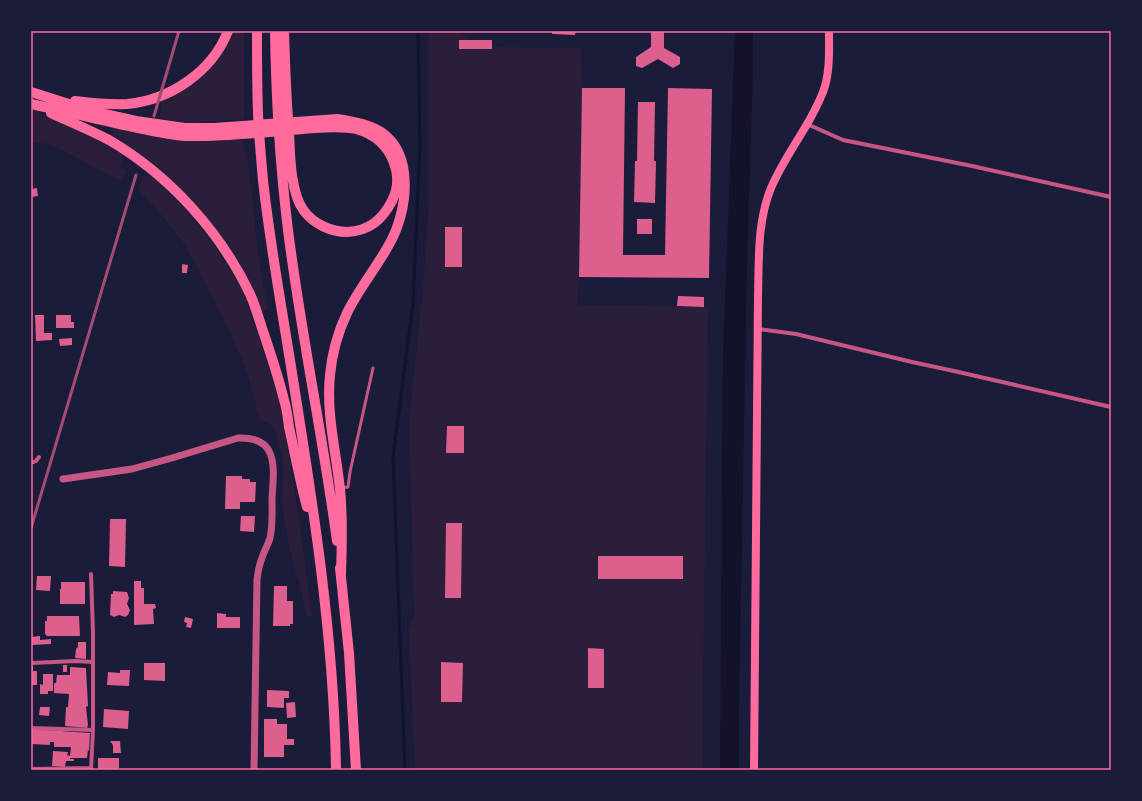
<svg xmlns="http://www.w3.org/2000/svg" width="1142" height="801" font-family="Literata,serif">
<style>
.green{fill:#2a1e3b}
.water{fill:#12122b}
.lines{fill:none;stroke-linecap:round;stroke-linejoin:round}
.stream{stroke:#12122b;stroke-width:3}
.building{fill:#dd5f8e}
.service{stroke:#c65784;stroke-width:3}
.minor{stroke:#c65784;stroke-width:4}
.tertiary{stroke:#c65784;stroke-width:7}
.secondary{stroke:#ff6b9d;stroke-width:8}
.motorway{stroke:#ff6b9d;stroke-width:10}
.rail{stroke:#a44b75;stroke-width:3}
.neatline{fill:none;stroke:#ff6b9d;stroke-width:1.5}
</style>
<rect width="100%" height="100%" fill="#1b1b3a"/>
<!-- green -->
<path class="green" d="M233,31H244V119C217,121 185,126 159,117L163,99L220,55Z
M429,31H457L468,37V40H459V49H492V47L581,48L582,88L578,305L708,307L702,770H415L409,631L414,614L409,421L423,289L429,202Z
M31,110L53,118L88,133L123,155L120,168L125,169L126,171L122,182L64,151L47,144L31,142Z
M114,126L242,138L244,152L247,153L259,260L268,310L262,311L252,285L231,250L207,217L178,188L148,159L112,135Z
M149,174L177,200L212,242L242,290L250,310L274,386L283,417L298,513L312,616H306L299,578H297L289,546L282,504L283,463L276,430L273,426L260,420L246,369L229,330L195,263L183,242L165,219L138,190L143,176L147,177Z"/>
<!-- water -->
<path class="water" d="M735,31H753V70L747,259L739,705V770H720L723,356Z"/>
<g class="lines">
<!-- stream -->
<path class="stream" d="M405,770L393,457L413,303L420,145L418,31"/>
</g>
<!-- building -->
<path class="building" d="M552,31H576L575,35L552,34Z
M651,31H664V48L680,57V64L673,68L658,59L642,68L636,66V57L651,47Z
M459,40H492V49H459Z
M582,88H625L623,255H665L668,88L712,89L709,278L579,277Z
M638,102H655L654,161H656L655,203L634,202L635,161H637Z
M37,188L38,196L31,197V189Z
M637,219H652V234H637Z
M445,227H462V267H445Z
M182,264L188,265L187,273H182Z
M678,296L704,297V307L677,306Z
M35,315H44V333H52V340L36,341Z
M56,315H71V322H74V328H56Z
M72,338V345L60,346L59,339Z
M447,426H464V453H446Z
M226,476H242V479H250V482H256L255,502H240V509H225Z
M241,516H255L254,532L240,531Z
M110,519H126L125,567L109,566Z
M446,523H462L461,598H445Z
M598,556H683V579H598Z
M37,576H51L50,591L36,590Z
M134,581H141V588H144V604H155L156,608L153,609L154,624L134,625Z
M61,582H85V604H60V589H61Z
M274,586H287V601H293V624H290V626H273Z
M113,591L127,592L129,598L127,604L130,610L128,615L125,617L119,615L114,617L110,615L111,594H113Z
M217,613L226,614V617H240V628H217Z
M47,616H79L80,636H47L45,634V621H47Z
M185,617L193,619L191,628L186,627L187,623L184,622Z
M40,636V640L51,639V644L31,645V637Z
M78,642H86V659L75,658L76,649L78,647Z
M588,648L604,649V688H588Z
M441,662L463,663L462,702H441Z
M144,663H165V681L144,680Z
M63,665H67V672H63Z
M31,666H33V671H37V685H31Z
M70,667L86,668L88,706L86,707L88,725L87,728L65,726L66,707H68L69,694L54,693V683H56L57,675H70Z
M120,670H130L129,686L107,685L108,672L120,673Z
M43,674H53V691H48V694H40V684L43,685Z
M267,690L289,691V698H284V708L267,707Z
M295,702L296,717L287,718L286,703Z
M40,707H50L49,716L39,715Z
M104,709L129,711L128,729L103,727Z
M264,719H277V724H287V739H294V745H284V757H264Z
M31,729L90,733L89,751L88,750L87,758H70V759H74V761H66L65,767L52,766L53,751L68,752L67,755L70,756L71,747H54V742H50V745L31,744Z
M110,741H120L121,753H113V745Z
M98,758H119V770H98Z"/>
<g class="lines">
<!-- service -->
<path class="service" d="M342,488L348,487L350,472L373,368"/>
<!-- minor -->
<path class="minor" d="M807,124L843,140L972,166L1111,197
M758,329L796,334L912,362L954,371L1111,407
M31,463L36,461L39,457
M31,663L76,661L93,662
M31,728L93,730
M31,769L91,768
M91,770L93,730V633L91,574"/>
<!-- tertiary -->
<path class="tertiary" d="M63,479L132,469L172,458L238,438C279,436 274,468 272,498C272,511 273,525 270,538C268,545 264,551 262,558C259,565 258,572 257,579L254,770"/>
<!-- secondary -->
<path class="secondary" d="M754,770L758,297C759,261 757,222 771,188C781,164 797,142 810,119C816,108 822,97 825,86C830,68 829,49 829,31"/>
<!-- motorway -->
<path class="motorway" d="M257,31C257,58 257,86 258,113C259,136 261,158 263,180C270,245 282,309 292,373C313,504 334,636 336,770
M275,31C276,97 280,165 288,230C301,334 323,437 337,541
M31,92L91,111L136,121L185,128H214L338,119C354,122 369,124 381,132C415,155 407,211 391,241C378,266 359,288 347,313C338,332 332,354 330,375C326,414 336,451 340,489C343,517 342,545 341,574
M75,101C92,103 110,105 127,104C170,100 212,72 228,31
M31,104C59,110 87,117 115,123C138,128 161,134 185,136C224,137 264,132 303,129C321,128 339,125 356,129C374,134 388,146 394,163C399,176 398,189 392,201C382,220 369,231 347,232C331,232 314,224 304,211C290,193 290,153 289,131C286,98 285,64 284,31
M51,113C70,122 90,130 109,140C169,175 220,231 250,294C256,307 260,323 265,337C272,358 279,379 284,400C287,409 288,418 289,427C295,454 300,481 307,507
M340,568L349,653L356,770"/>
<!-- rail -->
<path class="rail" d="M154,116L179,31
M31,528L136,175"/>
</g>
<!-- border -->
<rect width="1142" height="801" fill="none" stroke="#1b1b3a" stroke-width="64"/>
<rect x="32" y="32" width="1078" height="737" class="neatline"/>
</svg>
